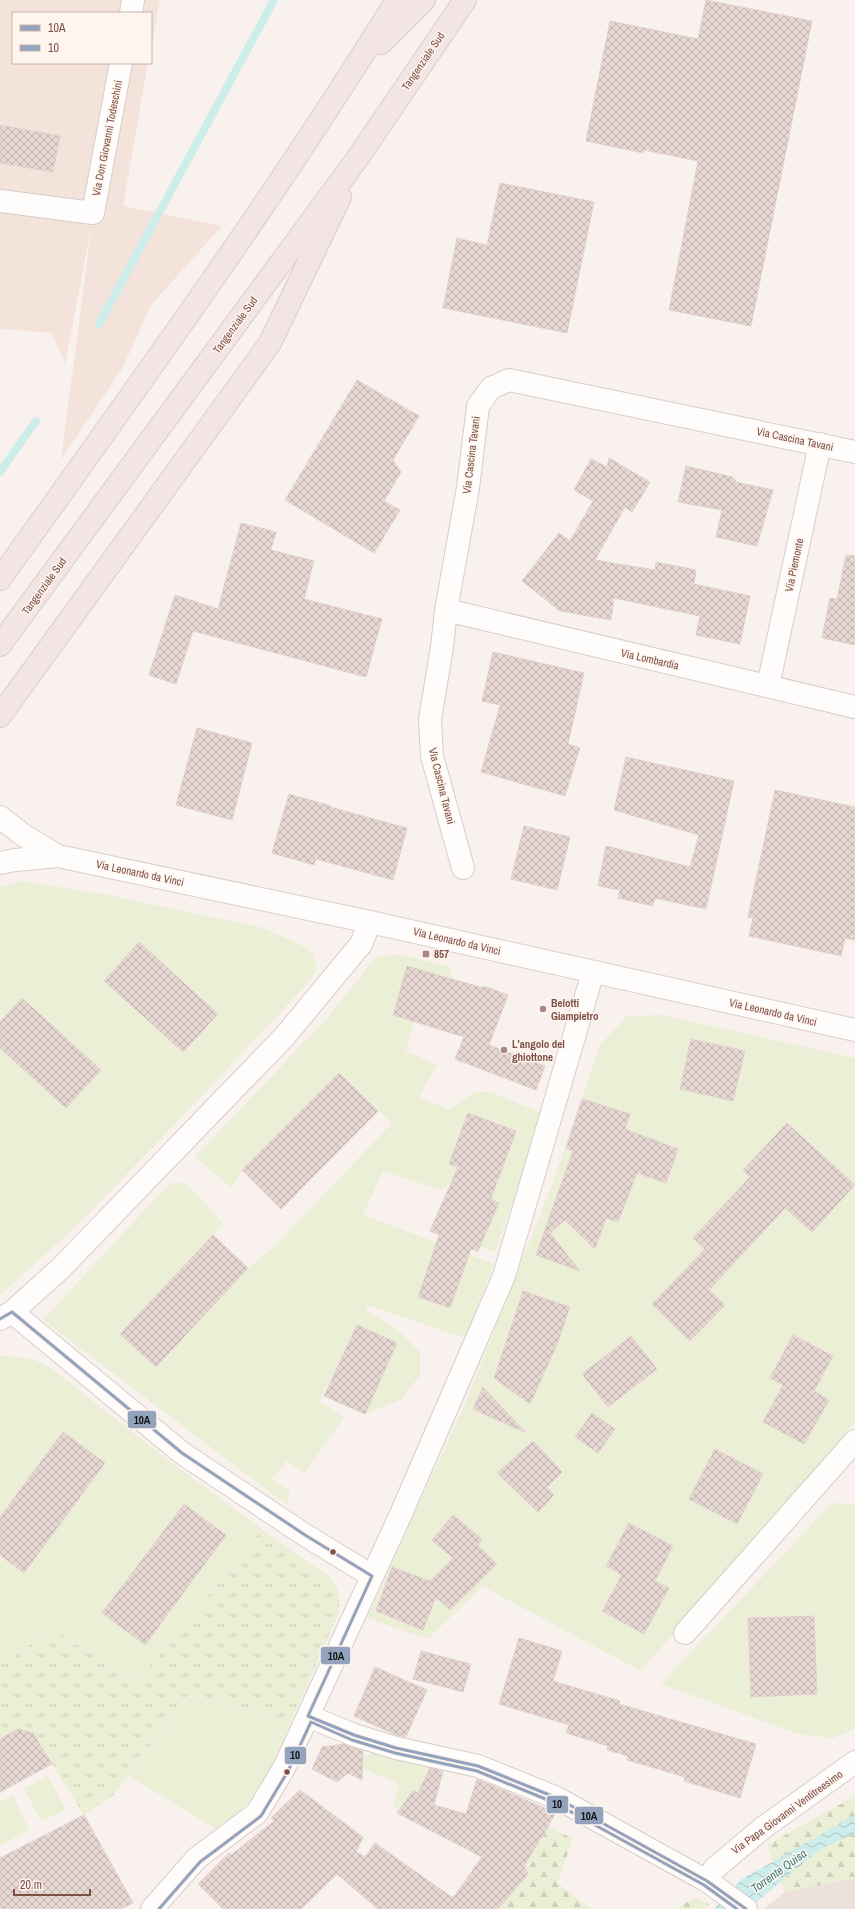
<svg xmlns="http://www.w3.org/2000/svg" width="855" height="1909" font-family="'Archivo Narrow',sans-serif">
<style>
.residential{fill:#f4e3db}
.industrial{fill:#ede1dc}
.grass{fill:url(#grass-tufts)}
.forest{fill:url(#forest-firs)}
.garden{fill:#eaefd6;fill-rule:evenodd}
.water{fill:url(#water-waves)}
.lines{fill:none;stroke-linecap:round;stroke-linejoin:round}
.stream{stroke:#ccede9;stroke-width:8}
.building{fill:url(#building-cross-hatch);stroke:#e3d2ce}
.street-casing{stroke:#d8ccc9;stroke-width:24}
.secondary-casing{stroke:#daceca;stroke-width:24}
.highway-casing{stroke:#dbcdc9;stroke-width:24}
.street{stroke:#fefdfc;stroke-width:22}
.secondary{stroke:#fefdfc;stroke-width:22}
.highway{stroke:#f2e5e4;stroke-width:22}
.bus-1-casing{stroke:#fff5ef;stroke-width:6}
.bus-2-casing{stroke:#fff5ef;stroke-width:6}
.bus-1{stroke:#93a3bd;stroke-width:3}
.bus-2{stroke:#93a3bd;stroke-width:3}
.poi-dot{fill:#a88881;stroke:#fff5ef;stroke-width:1.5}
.bus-dot{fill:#7c4f47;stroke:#fff5ef;stroke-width:1.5}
.labels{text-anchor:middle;stroke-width:3;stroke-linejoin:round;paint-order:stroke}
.street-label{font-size:11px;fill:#7c4f47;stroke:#fff5ef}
.poi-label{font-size:11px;font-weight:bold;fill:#7c4f47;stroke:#fff5ef;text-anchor:start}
.water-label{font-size:12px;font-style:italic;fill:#367b77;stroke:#fff5ef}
.line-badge{stroke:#fff5ef;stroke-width:1.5}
.pale-badge-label{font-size:11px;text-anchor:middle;font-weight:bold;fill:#111}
</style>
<defs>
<pattern id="grass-tufts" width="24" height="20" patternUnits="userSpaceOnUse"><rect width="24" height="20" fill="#eaefd6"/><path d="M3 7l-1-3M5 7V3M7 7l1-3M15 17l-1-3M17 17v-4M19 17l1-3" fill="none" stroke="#cccfb9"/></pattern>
<pattern id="forest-firs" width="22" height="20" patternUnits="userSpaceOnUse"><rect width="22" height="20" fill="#eaefd6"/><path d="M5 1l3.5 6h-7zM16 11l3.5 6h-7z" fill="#cccfb9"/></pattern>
<pattern id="water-waves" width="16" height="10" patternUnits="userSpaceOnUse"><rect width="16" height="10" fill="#ccede9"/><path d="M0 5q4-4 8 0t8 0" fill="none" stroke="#abc2bf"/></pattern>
<pattern id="building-cross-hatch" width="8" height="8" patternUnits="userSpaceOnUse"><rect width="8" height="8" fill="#e6d7d3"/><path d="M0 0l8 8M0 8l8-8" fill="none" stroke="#bfb1ad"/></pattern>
</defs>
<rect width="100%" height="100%" fill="#f9f1ed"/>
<!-- residential -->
<path class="residential" d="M0,0H160L151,48V13H13V63H148L123,206L222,226L151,305L123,367L61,460L92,224L65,364L52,333L0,329Z"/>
<!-- industrial -->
<path class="industrial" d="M855,1878V1909H764L785,1892Z"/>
<!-- grass -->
<path class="grass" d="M262,1529L329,1577C341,1590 340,1598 338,1615L290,1724L189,1694L113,1796L84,1815L33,1733L18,1729L0,1739V1665L53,1629L137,1682Z"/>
<!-- forest -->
<path class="forest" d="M855,1796V1878L785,1892L767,1845Z
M548,1826L573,1839L557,1883L592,1909H498L528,1874L524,1866Z
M696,1897L709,1904L703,1909H676Z"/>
<!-- garden -->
<path class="garden" d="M22,881L108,895L263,928L303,946L313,954L317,969L310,981L161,1139L71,1231L0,1295V887Z
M399,954L450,967L453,979L407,966L393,1015L414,1022L406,1051L437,1065L419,1097L449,1110L475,1092H491L543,1114L495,1252L480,1246L499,1203L451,1182L441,1190L383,1171L363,1215L494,1264L465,1338L367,1305L365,1310C390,1323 400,1331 420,1352V1375L402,1399L365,1414L397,1343L357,1325L319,1402L344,1417L305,1473L287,1461L272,1479L290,1492L287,1505L43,1320L167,1186C171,1183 176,1181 181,1183C194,1186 214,1214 223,1224L120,1334L156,1367L248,1268L275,1246L392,1123L339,1073L242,1170L232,1188L195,1157L328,1017L376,957Z
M662,1015L855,1058V1422L641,1671L482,1586L428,1639L367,1618L468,1397L552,1185L600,1045L627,1016Z
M0,1356C19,1356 36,1358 52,1369L169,1461L262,1529L137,1682L53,1629L0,1665V1555L24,1573L105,1464L63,1432L0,1517ZM184,1504L226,1535L145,1645L103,1613Z
M832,1503L855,1504V1729L833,1738L798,1734L661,1684Z
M189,1694L290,1724L267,1775L242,1811L218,1830L129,1776Z
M390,1753L431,1766L409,1813L393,1805L399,1784L363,1768V1755Z
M48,1776L66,1810L41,1821L24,1788Z
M13,1795L29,1830L0,1845V1802Z"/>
<!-- water -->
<path class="water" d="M855,1815V1833L819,1850L748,1909H714L742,1879Z"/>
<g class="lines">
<!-- stream -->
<path class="stream" d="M99,324L274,0
M0,472L36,421"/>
</g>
<!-- building -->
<path class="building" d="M706,0L812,21L751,326L669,310L698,161L644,150L643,153L586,141L610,21L698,39Z
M0,125L60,136L53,172L0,163Z
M500,183L594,202L567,333L443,308L457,238L487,245Z
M357,380L419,416L393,460L401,472L384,501L400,510L374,553L285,500Z
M609,458L650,482L632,512L625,507L595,560L655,570L656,562L696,570L694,584L750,596L740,644L696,635L700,616L614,598L611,620L560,611L522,581L559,533L570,541L593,501L574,490L591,459L607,467Z
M686,466L733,477L736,482L773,490L757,546L716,537L722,510L678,502Z
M241,523L276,532L271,550L314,561L304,599L382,619L366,677L193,631L176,684L149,675L175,595L218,609Z
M846,555L855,556V645L822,638L830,598L837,599Z
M493,652L584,673L568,744L580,748L565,796L481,772L500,705L482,701Z
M197,728L252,743L232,820L176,805Z
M626,757L734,781L706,909L655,898L653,906L618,898L620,890L598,886L606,846L690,867L699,835L614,810Z
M775,790L855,807V940L845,938L841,956L749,936L753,918L748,917Z
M289,794L331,806L330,807L407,828L393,880L316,859L314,865L272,853Z
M524,826L570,837L557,890L511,879Z
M139,942L218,1014L183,1052L104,981Z
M407,966L483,988L484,986L508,995L489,1045L545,1066L536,1090L455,1059L464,1037L393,1015Z
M22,998L101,1070L66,1108L0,1048V1022Z
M691,1039L745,1051L733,1101L680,1089Z
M339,1073L378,1111L281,1209L242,1170Z
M582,1099L630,1114L625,1129L678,1149L666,1183L637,1173L618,1222L606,1218L595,1249L565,1220L550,1233L580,1271L536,1255L573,1151L566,1148Z
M468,1113L516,1131L491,1199L499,1203L478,1251L471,1249L450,1308L418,1297L439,1235L430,1231L458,1167L449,1164Z
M787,1123L855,1185L812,1232L785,1208L709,1290L725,1305L690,1341L652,1304L705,1249L693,1238L750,1177L743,1170Z
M213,1235L248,1268L156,1367L120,1334Z
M523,1291L570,1307L558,1342L530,1404L494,1378Z
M357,1325L397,1343L365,1414L324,1396Z
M793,1335L833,1356L814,1391L829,1400L804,1444L763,1422L783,1385L770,1378Z
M631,1336L657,1369L608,1407L582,1374Z
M483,1387L525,1432H524L473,1409Z
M592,1413L615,1429L598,1453L575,1437Z
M63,1432L105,1463L24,1573L0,1555V1517Z
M533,1441L562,1472L547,1487L554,1495L538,1512L497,1473Z
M715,1449L763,1474L737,1524L689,1499Z
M184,1504L226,1535L145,1645L102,1613Z
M453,1515L482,1539L478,1545L497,1564L450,1610L436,1597L423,1630L376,1611L392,1567L430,1581L453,1558L432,1540Z
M629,1523L673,1546L655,1581L669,1588L644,1634L602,1611L622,1575L606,1566Z
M814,1616L817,1694L751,1697L748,1618Z
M519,1638L562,1651L553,1681L620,1701L619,1704L756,1744L740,1798L684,1781L685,1777L627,1760L628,1756L607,1750L608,1746L566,1733L569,1725L499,1704Z
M421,1651L471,1664L463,1692L413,1679Z
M375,1667L427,1690L406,1737L396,1735L354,1716Z
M18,1729L33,1733L52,1764L0,1792V1739Z
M344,1744L363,1751L362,1780L348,1773L337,1782L312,1769L322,1747Z
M430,1768L443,1771L434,1805L466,1814L477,1779L556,1813L524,1866L528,1874L498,1909H378L337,1874L301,1909H223L198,1884L229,1853L231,1855L274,1821L271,1818L300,1790L363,1837L356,1852L365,1857L375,1843L453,1898L482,1857L397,1813L413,1791L418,1793Z
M84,1815L133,1903L121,1909H0V1858Z"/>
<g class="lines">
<defs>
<path id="street" d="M131,13L133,0
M0,201L93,213L121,63
M446,610L855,707
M768,686L820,444
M463,868L432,756L430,719L442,647L446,610L468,488L478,406L491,388L509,380L855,452
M12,1312L182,1453L305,1535L372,1576
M0,1319L12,1312L61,1268L285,1036L361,944L370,922
M685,1633L855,1441
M308,1716L354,1735L396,1748L478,1766L557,1798L707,1881L746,1909
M707,1881L714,1869L764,1827L855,1762
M152,1909L197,1858L257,1813L284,1768L400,1516L504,1276L593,972"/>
<path id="secondary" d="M0,817L23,835L58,856
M0,863L15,860L58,856L370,922L855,1030"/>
<path id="highway" d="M381,43L424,0
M0,579C136,389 274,199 397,0
M0,645L357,159L465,0
M0,716L270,343L340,197"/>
</defs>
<!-- street casing -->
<use href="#street" class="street-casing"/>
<!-- secondary casing -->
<use href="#secondary" class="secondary-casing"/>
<!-- highway casing -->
<use href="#highway" class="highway-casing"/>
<!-- street -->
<use href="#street" class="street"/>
<!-- secondary -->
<use href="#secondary" class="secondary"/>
<!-- highway -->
<use href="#highway" class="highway"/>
<defs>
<path id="bus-1" d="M0,1319L12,1312L182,1453L305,1535L372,1576L308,1716L354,1735L396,1748L478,1766L557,1798L707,1881L746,1909"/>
<path id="bus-2" d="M159,1909L200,1862L261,1816L288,1771L311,1722L352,1740L395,1753L477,1771L555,1803L704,1885L737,1909"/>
</defs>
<!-- bus-1 casing -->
<use href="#bus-1" class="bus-1-casing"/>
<!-- bus-2 casing -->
<use href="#bus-2" class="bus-2-casing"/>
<!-- bus-1 -->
<use href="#bus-1" class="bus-1"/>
<!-- bus-2 -->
<use href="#bus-2" class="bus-2"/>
</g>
<!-- markers -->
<g class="poi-dot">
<rect x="422" y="950" width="8" height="8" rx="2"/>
<circle cx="543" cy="1009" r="4"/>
<circle cx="504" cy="1050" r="4"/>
</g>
<g class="bus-dot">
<circle cx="333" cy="1552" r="3.5"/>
<circle cx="287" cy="1772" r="3.5"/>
</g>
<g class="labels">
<!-- street labels -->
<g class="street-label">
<text transform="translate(423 61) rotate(-56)" y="4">Tangenziale Sud</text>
<text transform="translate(107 138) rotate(-79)" y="4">Via Don Giovanni Todeschini</text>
<text transform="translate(235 325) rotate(-54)" y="4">Tangenziale Sud</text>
<text transform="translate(795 439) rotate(12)" y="4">Via Cascina Tavani</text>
<text transform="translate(471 455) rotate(-83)" y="4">Via Cascina Tavani</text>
<text transform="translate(794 565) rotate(-78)" y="4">Via Piemonte</text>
<text transform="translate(44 586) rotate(-54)" y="4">Tangenziale Sud</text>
<text transform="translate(650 659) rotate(13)" y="4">Via Lombardia</text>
<text transform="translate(442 786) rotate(76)" y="4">Via Cascina Tavani</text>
<text transform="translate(140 873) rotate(12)" y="4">Via Leonardo da Vinci</text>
<text transform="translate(457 941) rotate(13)" y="4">Via Leonardo da Vinci</text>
<text transform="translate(773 1012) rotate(13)" y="4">Via Leonardo da Vinci</text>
<text transform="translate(787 1812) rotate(-36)" y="4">Via Papa Giovanni Ventitreesimo</text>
</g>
<!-- poi labels -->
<g class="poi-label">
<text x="434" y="958">857</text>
<text x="551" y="1007">Belotti<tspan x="551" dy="13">Giampietro</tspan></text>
<text x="512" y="1048">L'angolo del<tspan x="512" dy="13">ghiottone</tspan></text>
</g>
<!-- water labels -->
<g class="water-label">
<text transform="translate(779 1871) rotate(-36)" y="4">Torrente Quisa</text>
</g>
</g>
<g class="line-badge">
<rect x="127" y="1410" width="30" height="19" rx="4" fill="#93a3bd"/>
<rect x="320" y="1646" width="31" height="19" rx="4" fill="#93a3bd"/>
<rect x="284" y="1746" width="23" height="19" rx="4" fill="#93a3bd"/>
<rect x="546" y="1795" width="23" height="19" rx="4" fill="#93a3bd"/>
<rect x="574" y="1806" width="30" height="19" rx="4" fill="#93a3bd"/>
</g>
<g class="pale-badge-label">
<text x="142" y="1424">10A</text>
<text x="336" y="1660">10A</text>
<text x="295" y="1759">10</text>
<text x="557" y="1808">10</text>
<text x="589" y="1820">10A</text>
</g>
<!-- legend -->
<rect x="12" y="12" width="140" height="52" fill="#fff5ef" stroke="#cbb3ac"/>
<rect x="20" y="25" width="20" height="6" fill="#93a3bd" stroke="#cbb3ac"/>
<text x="48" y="32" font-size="12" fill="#7c4f47">10A</text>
<rect x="20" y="45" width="20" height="6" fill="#93a3bd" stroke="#cbb3ac"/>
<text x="48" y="52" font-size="12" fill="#7c4f47">10</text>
<!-- scale -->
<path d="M14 1889v6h76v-6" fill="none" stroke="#7c4f47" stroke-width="2"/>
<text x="20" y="1889" font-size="12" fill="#7c4f47" stroke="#fff5ef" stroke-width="3" paint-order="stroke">20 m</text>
</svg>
